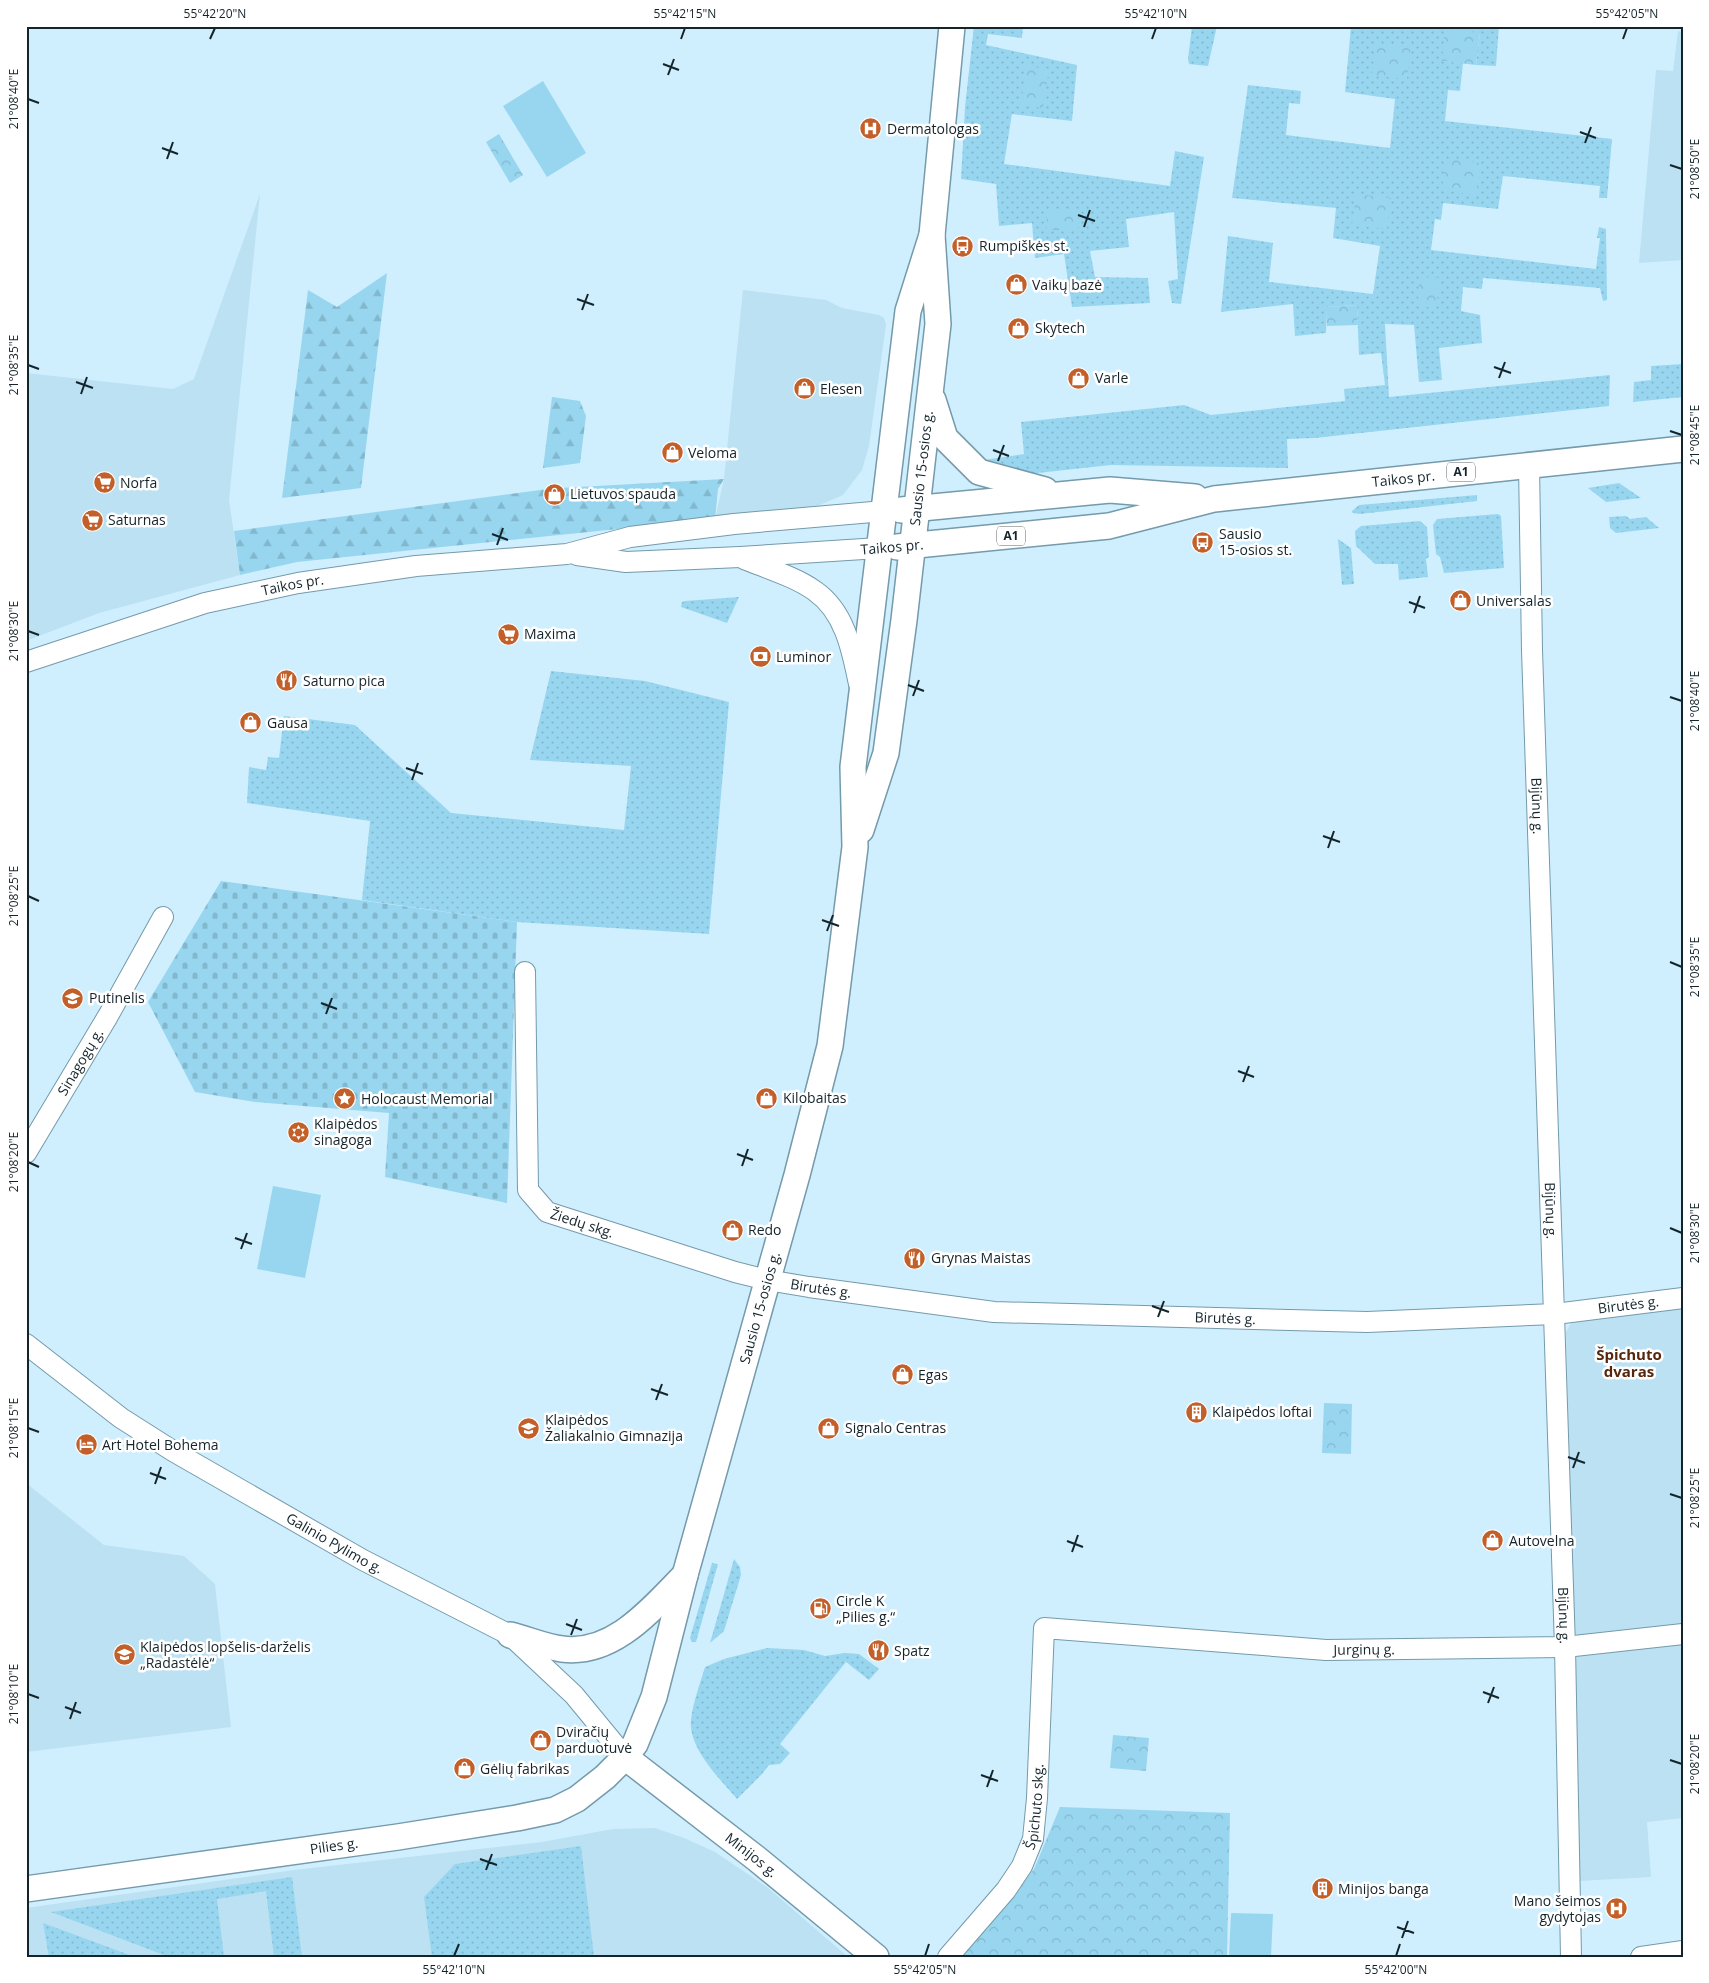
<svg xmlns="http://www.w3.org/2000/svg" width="1709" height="1983" font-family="'Open Sans',sans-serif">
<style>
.built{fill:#bbe1f2}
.grass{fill:url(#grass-dots)}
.forest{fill:url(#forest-firs)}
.cemetery{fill:url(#cemetery-stones)}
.park{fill:url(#park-crowns)}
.pitch{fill:#98d6f0}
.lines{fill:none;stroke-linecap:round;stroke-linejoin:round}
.minor-casing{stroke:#749aab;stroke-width:22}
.major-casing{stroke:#749aab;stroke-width:28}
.minor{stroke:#fff;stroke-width:20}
.major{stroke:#fff;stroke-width:25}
.ticks{fill:none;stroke:#14242b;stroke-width:2}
.labels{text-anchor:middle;stroke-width:5;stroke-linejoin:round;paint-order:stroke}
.shield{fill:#fff;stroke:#5a666b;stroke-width:1}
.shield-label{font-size:12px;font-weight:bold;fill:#14242b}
.poi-label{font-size:14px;fill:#14242b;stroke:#fff;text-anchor:start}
.street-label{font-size:14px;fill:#14242b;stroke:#fff}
.neighbourhood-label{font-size:15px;font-weight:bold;fill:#57270d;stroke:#fff}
.neatline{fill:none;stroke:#14242b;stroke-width:2}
.ticks-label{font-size:12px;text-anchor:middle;fill:#14242b}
</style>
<defs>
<pattern id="grass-dots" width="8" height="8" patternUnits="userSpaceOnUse" patternTransform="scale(1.25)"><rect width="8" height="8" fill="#98d6f0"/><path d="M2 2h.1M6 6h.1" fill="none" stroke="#82b8ce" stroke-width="1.8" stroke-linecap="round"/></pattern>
<pattern id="forest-firs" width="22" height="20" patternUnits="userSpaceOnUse" patternTransform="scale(1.25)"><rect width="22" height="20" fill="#98d6f0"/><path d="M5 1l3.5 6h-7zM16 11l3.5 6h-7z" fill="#82b8ce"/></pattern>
<pattern id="cemetery-stones" width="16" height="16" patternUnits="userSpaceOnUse" patternTransform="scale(1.25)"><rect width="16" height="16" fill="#98d6f0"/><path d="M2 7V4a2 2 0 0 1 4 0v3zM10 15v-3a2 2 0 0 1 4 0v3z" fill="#82b8ce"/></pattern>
<pattern id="park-crowns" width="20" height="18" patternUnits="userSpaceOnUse" patternTransform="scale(1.25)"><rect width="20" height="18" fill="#98d6f0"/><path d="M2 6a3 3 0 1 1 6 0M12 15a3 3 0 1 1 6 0" fill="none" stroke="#82b8ce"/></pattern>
</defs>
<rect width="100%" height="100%" fill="#cfeffe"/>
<!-- built -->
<path class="built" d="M1678,31L1683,32V260L1639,263L1656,70L1673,71Z
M260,194L229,500L240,575L99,613L26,641V373L173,389L194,379Z
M743,290L826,300L842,308L879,315L884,318L886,325L869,446L862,470L843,495L815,507L715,519L724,479Z
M1683,1308V1818L1647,1822L1651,1877L1579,1881L1566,1332L1571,1323L1581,1319Z
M26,1483L104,1545L184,1556L215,1584L231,1727L26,1752Z
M655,1828L684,1838L715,1852L767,1887L848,1957H26V1908L294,1870L542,1842L613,1829Z"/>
<!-- grass -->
<path class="grass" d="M974,26H1023L1022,38L988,34L986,45L1077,65L1072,121L1012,114L1004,164L1170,186L1175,151L1204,157L1181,304L1172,303L1168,281L1178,279L1174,212L1126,219L1129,247L1090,251L1095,277L1148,278L1150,303L1072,307L1064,254L1035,258L1032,223L999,226L996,184L961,179L965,107Z
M1192,26H1217L1208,66L1189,64L1188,59Z
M1351,26H1499L1496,66L1476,65L1480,33L1442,61L1463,63L1460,91L1448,90L1445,121L1612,139L1607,198H1599L1600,186L1503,176L1498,209L1443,203L1441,220L1435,219L1431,250L1596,269L1600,238H1597L1599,227L1606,229L1607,300L1603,301L1600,288L1483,278L1482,289L1463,287L1461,311L1480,315L1482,343L1439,348L1442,380L1419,382L1414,325L1385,324L1389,397L1610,375L1609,406L1315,438L1287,439L1288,468L1111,465L1019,475L976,461L1024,454L1021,422L1184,405L1211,415L1345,401L1344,389L1385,385L1381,353L1359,355L1357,305L1327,307L1326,333L1295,336L1293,304L1221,312L1228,236L1273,243L1269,282L1373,294L1380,246L1333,238L1336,208L1232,198L1248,85L1301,91L1300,104L1289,103L1286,135L1390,148L1395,99L1345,92Z
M1683,364V397L1633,402L1634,382L1651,380V366Z
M1619,483L1641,498L1606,502L1588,488Z
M1477,495V501L1360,514L1353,513L1352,511L1359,505Z
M1498,514L1501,516L1504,568L1444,573L1440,557L1436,554L1433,525L1437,519Z
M1626,516L1630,519L1646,517L1659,528L1616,533L1610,528L1609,517Z
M1420,521L1427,527L1429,557L1426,559L1428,577L1399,580L1398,564H1375L1356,546L1355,531L1361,526Z
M1338,539L1351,548L1354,584L1342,585Z
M739,597L727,623L681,607L682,602L685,601Z
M551,671L645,681L729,702L709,934L517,922L362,900L370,821L247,803L249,767L266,770L268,757L279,758L284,716L355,725L451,813L624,830L631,766L530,760Z
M734,1559L740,1567L741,1575L724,1631L710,1643Z
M712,1563L718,1564L696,1642H692L690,1638Z
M767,1648L804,1650L825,1656L845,1653L859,1654L879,1669L869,1680L846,1662L780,1744L790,1753L780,1764L769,1765L762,1774L737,1799C720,1779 688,1748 691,1720C693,1702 700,1684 705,1667L724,1659Z
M581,1846L594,1957H432L424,1897L455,1864Z
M292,1877L302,1957H274L266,1891L217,1899L224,1957H169L51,1912Z
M43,1923L135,1957H49Z"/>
<!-- forest -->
<path class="forest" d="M387,273L361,488L282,498L308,290L337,307Z
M552,397L580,401L586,416L580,463L543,468Z
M724,479L718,489L715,519L297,562L240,575L234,531L548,489L549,500L560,499V488Z"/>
<!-- cemetery -->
<path class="cemetery" d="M221,881L517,922L507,1203L385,1177L389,1113L255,1102L195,1092L148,1002Z"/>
<!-- park -->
<path class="park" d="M1445,29L1480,33L1476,65L1442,61Z
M1376,43L1411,47L1407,79L1372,75Z
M1026,66L1049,69L1043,108L1021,105Z
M499,134L523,175L510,183L486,142Z
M1446,159L1480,163L1477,195L1442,190Z
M1356,194L1391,198L1387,229L1352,225Z
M1047,210L1078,211V230H1047Z
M1420,276L1440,278L1436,308L1417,306Z
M1357,305L1358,325L1327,326L1326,307Z
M1324,1403L1352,1404L1351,1454L1322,1453Z
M1113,1735L1149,1738L1146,1771L1110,1768Z
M1060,1807L1230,1813L1227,1957H962L1034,1869Z"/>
<!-- pitch -->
<path class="pitch" d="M543,81L586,153L547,177L503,106Z
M273,1186L321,1195L305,1278L257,1269Z
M1231,1913L1273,1914L1271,1957H1229Z"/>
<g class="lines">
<defs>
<g id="minor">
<path id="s1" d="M1529,465L1532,650L1565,1647L1571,1957"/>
<path d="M577,555L626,562L740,557L879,548"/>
<path d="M744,559C766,568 796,577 815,591C845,612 852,650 859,684"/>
<path id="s2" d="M26,662L205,603L298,583L416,566L567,554L630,537L734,524L884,511"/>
<path id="s3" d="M525,972L528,1190L547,1212L735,1272L767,1280L809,1287L994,1312L1367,1322L1555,1314L1683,1298"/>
<path id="s4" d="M26,1153L108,1016L163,917"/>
<path id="s5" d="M26,1344L121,1418L173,1451L363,1560L510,1635L574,1695L625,1757"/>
<path id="s6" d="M948,1957L1006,1890L1022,1866L1033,1839L1037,1798L1044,1628L1326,1650L1565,1647L1683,1634"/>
<path d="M1641,1957L1683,1951"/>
</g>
<g id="major">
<path d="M933,400L945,438L979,472L1045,490"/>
<path d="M901,510L1110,490L1195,497"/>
<path id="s7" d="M897,547L1109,526L1214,499L1683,449"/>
<path id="s8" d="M861,830L886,753L904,620L938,324L932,235L952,26"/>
<path d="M510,1635C527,1639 545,1647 562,1649C614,1656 652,1608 685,1575"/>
<path id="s9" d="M625,1757L757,1859L876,1957"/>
<path id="s10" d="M26,1889L398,1837L517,1818L555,1810L577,1799L605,1777L625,1757L635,1744L654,1697L685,1575L797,1175L830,1046L855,847L853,767L908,311L932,235"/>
</g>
</defs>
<!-- minor casing -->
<use href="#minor" class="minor-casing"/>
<!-- major casing -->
<use href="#major" class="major-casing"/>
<!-- minor -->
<use href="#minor" class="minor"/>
<!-- major -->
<use href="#major" class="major"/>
</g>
<!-- ticks -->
<path class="ticks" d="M210,39L215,28M681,39L685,28M1152,39L1156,28M1623,39L1627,28M663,64L679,70M668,75L674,59M28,99L39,103M1580,132L1596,138M1585,143L1591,127M162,148L178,154M167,159L173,142M1670,165L1682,169M1078,215L1095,221M1084,227L1090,210M577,299L594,305M582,310L588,294M28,365L39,369M1494,367L1511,373M1499,378L1505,362M76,382L93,388M81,394L87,377M1670,431L1682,435M993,450L1009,456M998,461L1004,445M492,534L508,540M497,545L503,528M1409,602L1425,608M1414,613L1420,596M28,631L39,635M908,685L924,691M913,696L919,680M1670,697L1682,701M406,768L423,774M412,780L418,763M1323,836L1340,842M1328,848L1334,831M28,896L39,901M822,920L839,926M827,931L833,915M1670,962L1682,967M321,1003L337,1009M326,1014L332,998M1238,1071L1254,1077M1243,1082L1249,1066M737,1154L753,1160M28,1162L39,1167M742,1166L748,1149M1670,1228L1682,1233M235,1238L252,1244M241,1249L247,1233M1152,1306L1169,1312M1158,1317L1164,1301M651,1389L668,1395M656,1400L662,1384M28,1428L39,1432M1568,1457L1585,1463M1573,1468L1579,1452M150,1473L166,1479M155,1484L161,1467M1670,1494L1682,1498M1067,1541L1083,1547M1072,1552L1078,1535M566,1624L582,1630M571,1635L577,1619M1483,1692L1499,1698M28,1694L39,1698M1488,1703L1494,1687M65,1707L81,1713M70,1719L76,1702M1670,1760L1682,1764M981,1775L998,1781M987,1787L993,1770M480,1859L497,1865M486,1870L492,1854M1397,1927L1414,1933M1402,1938L1408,1921M454,1956L459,1944M925,1956L929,1944M1396,1956L1400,1944"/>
<!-- icons -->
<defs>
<symbol id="hospital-disc" viewBox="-11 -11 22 22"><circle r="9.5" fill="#c35f28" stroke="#fff"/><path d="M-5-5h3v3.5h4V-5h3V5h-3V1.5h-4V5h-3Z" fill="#fff"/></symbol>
<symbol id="bus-disc" viewBox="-11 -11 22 22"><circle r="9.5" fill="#c35f28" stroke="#fff"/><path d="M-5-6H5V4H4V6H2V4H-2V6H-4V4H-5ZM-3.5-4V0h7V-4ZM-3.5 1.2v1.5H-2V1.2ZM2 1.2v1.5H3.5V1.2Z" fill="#fff"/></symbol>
<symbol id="shop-disc" viewBox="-11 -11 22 22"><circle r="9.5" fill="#c35f28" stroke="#fff"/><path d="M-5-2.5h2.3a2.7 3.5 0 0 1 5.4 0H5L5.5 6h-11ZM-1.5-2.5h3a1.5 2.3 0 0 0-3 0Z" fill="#fff"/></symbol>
<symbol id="supermarket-disc" viewBox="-11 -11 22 22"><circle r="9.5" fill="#c35f28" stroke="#fff"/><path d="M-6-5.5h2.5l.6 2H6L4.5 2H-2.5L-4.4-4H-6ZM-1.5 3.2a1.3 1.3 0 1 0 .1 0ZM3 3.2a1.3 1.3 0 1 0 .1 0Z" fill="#fff"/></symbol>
<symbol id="bank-disc" viewBox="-11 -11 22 22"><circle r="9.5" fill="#c35f28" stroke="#fff"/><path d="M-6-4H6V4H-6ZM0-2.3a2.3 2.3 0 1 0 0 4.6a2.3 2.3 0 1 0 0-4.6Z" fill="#fff"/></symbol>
<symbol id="restaurant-disc" viewBox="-11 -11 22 22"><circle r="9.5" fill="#c35f28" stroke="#fff"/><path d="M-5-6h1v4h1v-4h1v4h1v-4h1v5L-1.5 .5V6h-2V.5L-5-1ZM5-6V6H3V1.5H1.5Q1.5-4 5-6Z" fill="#fff"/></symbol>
<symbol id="school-disc" viewBox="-11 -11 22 22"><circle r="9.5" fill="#c35f28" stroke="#fff"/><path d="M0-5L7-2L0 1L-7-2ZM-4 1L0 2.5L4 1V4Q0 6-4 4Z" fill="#fff"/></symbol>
<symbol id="sight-disc" viewBox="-11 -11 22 22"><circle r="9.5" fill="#c35f28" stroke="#fff"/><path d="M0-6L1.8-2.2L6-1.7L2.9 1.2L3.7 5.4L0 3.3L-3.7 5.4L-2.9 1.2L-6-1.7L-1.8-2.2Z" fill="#fff"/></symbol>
<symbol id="synagogue-disc" viewBox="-11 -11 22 22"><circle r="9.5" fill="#c35f28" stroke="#fff"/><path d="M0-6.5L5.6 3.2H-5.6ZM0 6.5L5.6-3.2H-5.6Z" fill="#fff"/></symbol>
<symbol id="building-disc" viewBox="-11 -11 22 22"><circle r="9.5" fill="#c35f28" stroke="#fff"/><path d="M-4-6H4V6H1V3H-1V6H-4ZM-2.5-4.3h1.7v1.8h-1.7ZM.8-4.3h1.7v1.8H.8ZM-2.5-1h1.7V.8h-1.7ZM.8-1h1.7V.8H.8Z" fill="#fff"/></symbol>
<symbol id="hotel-disc" viewBox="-11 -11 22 22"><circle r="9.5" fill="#c35f28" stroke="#fff"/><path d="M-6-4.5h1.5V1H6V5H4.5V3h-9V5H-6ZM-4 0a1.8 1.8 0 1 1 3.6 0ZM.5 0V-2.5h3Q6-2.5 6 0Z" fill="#fff"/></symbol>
<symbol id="fuel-disc" viewBox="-11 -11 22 22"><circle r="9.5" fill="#c35f28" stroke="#fff"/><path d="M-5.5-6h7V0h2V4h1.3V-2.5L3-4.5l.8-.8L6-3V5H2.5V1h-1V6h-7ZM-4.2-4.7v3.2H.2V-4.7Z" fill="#fff"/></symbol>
</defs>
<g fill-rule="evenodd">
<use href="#hospital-disc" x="858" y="116" width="25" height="25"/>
<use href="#bus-disc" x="950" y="234" width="25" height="25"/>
<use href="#shop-disc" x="1004" y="272" width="25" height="25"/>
<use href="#shop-disc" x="1006" y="316" width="25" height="25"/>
<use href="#shop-disc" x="1066" y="366" width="25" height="25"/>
<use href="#shop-disc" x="792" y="376" width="25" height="25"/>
<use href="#shop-disc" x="660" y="440" width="25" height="25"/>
<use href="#supermarket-disc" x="92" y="470" width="25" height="25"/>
<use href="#shop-disc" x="542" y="482" width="25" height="25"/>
<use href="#supermarket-disc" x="80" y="508" width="25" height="25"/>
<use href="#bus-disc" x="1190" y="530" width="25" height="25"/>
<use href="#shop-disc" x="1448" y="588" width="25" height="25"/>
<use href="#supermarket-disc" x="496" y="622" width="25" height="25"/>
<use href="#bank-disc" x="748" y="644" width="25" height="25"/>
<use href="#restaurant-disc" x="274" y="668" width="25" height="25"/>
<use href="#shop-disc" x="238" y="710" width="25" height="25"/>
<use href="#school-disc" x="60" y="986" width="25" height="25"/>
<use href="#shop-disc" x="754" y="1086" width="25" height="25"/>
<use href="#sight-disc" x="332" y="1086" width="25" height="25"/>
<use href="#synagogue-disc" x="286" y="1120" width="25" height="25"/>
<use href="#shop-disc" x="720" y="1218" width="25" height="25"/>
<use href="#restaurant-disc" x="902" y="1246" width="25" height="25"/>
<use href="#shop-disc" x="890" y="1362" width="25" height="25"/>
<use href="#building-disc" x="1184" y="1400" width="25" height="25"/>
<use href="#school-disc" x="516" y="1416" width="25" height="25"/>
<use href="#shop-disc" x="816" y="1416" width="25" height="25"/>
<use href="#hotel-disc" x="74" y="1432" width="25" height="25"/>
<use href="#shop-disc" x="1480" y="1528" width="25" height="25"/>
<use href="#fuel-disc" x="808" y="1596" width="25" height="25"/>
<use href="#restaurant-disc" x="866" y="1638" width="25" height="25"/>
<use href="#school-disc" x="112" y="1642" width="25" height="25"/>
<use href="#shop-disc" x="528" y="1728" width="25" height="25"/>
<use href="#shop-disc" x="452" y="1756" width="25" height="25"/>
<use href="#building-disc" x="1310" y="1876" width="25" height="25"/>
<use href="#hospital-disc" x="1604" y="1896" width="25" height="25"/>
</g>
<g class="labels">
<!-- shield labels -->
<g class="shield">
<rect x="1447" y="462.5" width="28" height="19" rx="4"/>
<rect x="997" y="526.5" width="28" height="19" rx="4"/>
</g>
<g class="shield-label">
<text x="1461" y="476">A1</text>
<text x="1011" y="540">A1</text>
</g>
<!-- poi labels -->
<g class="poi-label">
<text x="887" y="134">Dermatologas</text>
<text x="979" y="251">Rumpiškės st.</text>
<text x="1032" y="290">Vaikų bazė</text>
<text x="1035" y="333">Skytech</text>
<text x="1095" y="383">Varle</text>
<text x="820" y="394">Elesen</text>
<text x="688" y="458">Veloma</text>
<text x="120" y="488">Norfa</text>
<text x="570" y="499">Lietuvos spauda</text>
<text x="108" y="525">Saturnas</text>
<text x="1219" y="539">Sausio<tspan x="1219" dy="16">15-osios st.</tspan></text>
<text x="1476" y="606">Universalas</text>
<text x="524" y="639">Maxima</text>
<text x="776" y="662">Luminor</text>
<text x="303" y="686">Saturno pica</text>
<text x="267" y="728">Gausa</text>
<text x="89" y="1003">Putinelis</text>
<text x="783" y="1103">Kilobaitas</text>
<text x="361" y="1104">Holocaust Memorial</text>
<text x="314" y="1129">Klaipėdos<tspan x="314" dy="16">sinagoga</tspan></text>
<text x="748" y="1235">Redo</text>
<text x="931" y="1263">Grynas Maistas</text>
<text x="918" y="1380">Egas</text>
<text x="1212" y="1417">Klaipėdos loftai</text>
<text x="545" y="1425">Klaipėdos<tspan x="545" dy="16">Žaliakalnio Gimnazija</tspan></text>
<text x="845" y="1433">Signalo Centras</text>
<text x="102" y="1450">Art Hotel Bohema</text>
<text x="1509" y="1546">Autovelna</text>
<text x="836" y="1606">Circle K<tspan x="836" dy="16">„Pilies g.“</tspan></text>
<text x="140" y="1652">Klaipėdos lopšelis-darželis<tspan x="140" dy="16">„Radastėlė“</tspan></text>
<text x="894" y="1656">Spatz</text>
<text x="556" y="1737">Dviračių<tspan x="556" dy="16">parduotuvė</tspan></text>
<text x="480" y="1774">Gėlių fabrikas</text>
<text x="1338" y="1894">Minijos banga</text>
<text x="1601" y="1906" text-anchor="end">Mano šeimos<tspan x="1601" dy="16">gydytojas</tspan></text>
</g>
<!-- street labels -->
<g class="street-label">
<text dy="5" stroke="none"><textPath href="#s8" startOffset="368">Sausio 15-osios g.</textPath></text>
<text dy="5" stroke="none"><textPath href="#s7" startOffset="512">Taikos pr.</textPath></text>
<text transform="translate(892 547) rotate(-5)" y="5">Taikos pr.</text>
<text dy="5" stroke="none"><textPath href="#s2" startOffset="278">Taikos pr.</textPath></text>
<text dy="5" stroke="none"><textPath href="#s1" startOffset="341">Bijūnų g.</textPath></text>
<text dy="5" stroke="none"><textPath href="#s4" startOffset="106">Sinagogų g.</textPath></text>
<text dy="5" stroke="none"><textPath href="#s1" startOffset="746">Bijūnų g.</textPath></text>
<text dy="5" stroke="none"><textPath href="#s3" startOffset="284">Žiedų skg.</textPath></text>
<text dy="5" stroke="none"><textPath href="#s3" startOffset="532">Birutės g.</textPath></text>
<text dy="5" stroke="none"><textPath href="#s3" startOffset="1342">Birutės g.</textPath></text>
<text dy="5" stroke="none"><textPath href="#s10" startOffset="1094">Sausio 15-osios g.</textPath></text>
<text dy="5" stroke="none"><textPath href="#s3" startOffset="938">Birutės g.</textPath></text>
<text dy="5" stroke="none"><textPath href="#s5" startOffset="368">Galinio Pylimo g.</textPath></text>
<text dy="5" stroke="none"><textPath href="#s1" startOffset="1151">Bijūnų g.</textPath></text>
<text dy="5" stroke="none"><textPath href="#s6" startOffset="679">Jurginų g.</textPath></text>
<text dy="5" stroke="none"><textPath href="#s6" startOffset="179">Špichuto skg.</textPath></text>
<text dy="5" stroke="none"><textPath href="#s10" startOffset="311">Pilies g.</textPath></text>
<text dy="5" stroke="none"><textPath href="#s9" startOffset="160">Minijos g.</textPath></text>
</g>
<!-- neighbourhood labels -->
<g class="neighbourhood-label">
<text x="1629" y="1360">Špichuto<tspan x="1629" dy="17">dvaras</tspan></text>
</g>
</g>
<!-- border -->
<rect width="1709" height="1983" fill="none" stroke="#ffffff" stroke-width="55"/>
<rect x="28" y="28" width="1654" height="1928" class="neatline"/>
<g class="ticks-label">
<text x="215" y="18">55°42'20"N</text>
<text x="685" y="18">55°42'15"N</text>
<text x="1156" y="18">55°42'10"N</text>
<text x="1627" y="18">55°42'05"N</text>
<text transform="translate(14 99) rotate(-90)" y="4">21°08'40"E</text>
<text transform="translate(1695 169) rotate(-90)" y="4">21°08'50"E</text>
<text transform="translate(14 365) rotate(-90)" y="4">21°08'35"E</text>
<text transform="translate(1695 435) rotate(-90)" y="4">21°08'45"E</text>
<text transform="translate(14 631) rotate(-90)" y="4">21°08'30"E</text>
<text transform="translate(1695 701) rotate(-90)" y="4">21°08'40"E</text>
<text transform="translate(14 896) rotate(-90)" y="4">21°08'25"E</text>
<text transform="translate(1695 967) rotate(-90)" y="4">21°08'35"E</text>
<text transform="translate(14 1162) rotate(-90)" y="4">21°08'20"E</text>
<text transform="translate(1695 1233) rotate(-90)" y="4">21°08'30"E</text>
<text transform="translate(14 1428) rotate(-90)" y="4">21°08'15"E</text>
<text transform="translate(1695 1498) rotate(-90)" y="4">21°08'25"E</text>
<text transform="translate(14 1694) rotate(-90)" y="4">21°08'10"E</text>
<text transform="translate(1695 1764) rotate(-90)" y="4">21°08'20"E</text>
<text x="454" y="1974">55°42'10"N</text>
<text x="925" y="1974">55°42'05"N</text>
<text x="1396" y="1974">55°42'00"N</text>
</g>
</svg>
